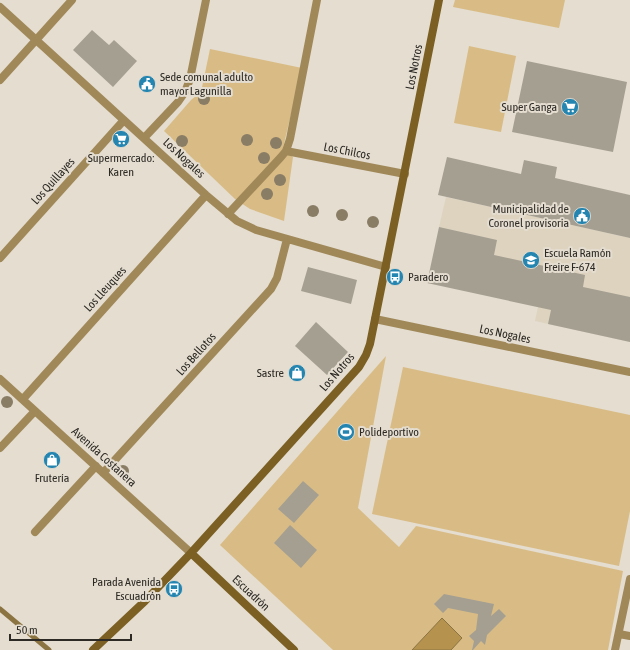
<svg xmlns="http://www.w3.org/2000/svg" width="630" height="650" font-family="'Asap Condensed',sans-serif">
<style>
.built{fill:#ded3bf}
.green{fill:#d9bc85}
.water{fill:#b5934f;stroke:#8c7442}
.lines{fill:none;stroke-linecap:round;stroke-linejoin:round}
.stream{stroke:#8c7442;stroke-width:5}
.building{fill:#a59f92}
.street{stroke:#a08859;stroke-width:8}
.secondary{stroke:#7b5f23;stroke-width:8}
.tree{fill:#897d66}
.labels{text-anchor:middle;stroke-width:4;stroke-linejoin:round;paint-order:stroke}
.street-label{font-size:12px;fill:#2d2a25;stroke:#e4ddd0}
.poi-label{font-size:12px;fill:#2d2a25;stroke:#e4ddd0;text-anchor:start}
</style>
<rect width="100%" height="100%" fill="#e4ddd0"/>
<!-- built -->
<path class="built" d="M446,197L630,238V342L535,321L538,307L439,227Z"/>
<!-- green -->
<path class="green" d="M455,0H565L559,28L453,7Z
M469,46L516,56L501,132L454,123Z
M210,49L302,68L283,148L293,157L284,221L250,209L235,199L164,131L191,100L201,92Z
M386,356L358,508L399,547L416,526L623,571L608,650H333L220,545Z
M403,367L630,415V511L619,566L372,514Z"/>
<!-- water -->
<path class="water" d="M442,618L462,638L451,650H412Z"/>
<g class="lines">
<!-- stream -->
<path class="stream" d="M0,609L49,650"/>
</g>
<!-- building -->
<path class="building" d="M92,30L109,45L114,40L137,61L113,87L73,50Z
M527,61L627,82L613,152L512,132Z
M447,157L521,174L524,160L557,167L555,178L630,195V238L438,195Z
M439,227L497,240L494,255L585,275L583,287L630,297V342L548,324L551,310L427,283Z
M308,267L357,280L351,304L301,291Z
M316,322L348,352L327,375L295,346Z
M303,481L319,495L294,523L278,509Z
M290,525L317,550L301,568L274,543Z
M444,594L494,604L491,616L499,609L506,616L487,635L485,645L481,641L473,650H472L474,641L469,636L476,630L478,614L448,608L443,613L434,604Z"/>
<g class="lines">
<!-- street -->
<path class="street" d="M0,7L206,195L237,221L256,230L386,267
M0,80L72,0
M144,138L178,102L185,92L190,79L206,0
M286,151L405,174
M228,214L281,157L286,151L290,139L317,0
M0,258L124,120
M375,319L630,372
M0,379L191,553
M23,399L206,195
M0,448L35,411
M103,473L271,289L277,278L287,239
M35,532L96,466
M619,634L630,636
M615,650L630,579"/>
<!-- secondary -->
<path class="secondary" d="M191,553L294,650
M93,650L145,601L191,553L359,367L366,355L370,344L439,0"/>
</g>
<!-- trees -->
<g class="tree">
<circle cx="204" cy="99" r="6"/>
<circle cx="247" cy="140" r="6"/>
<circle cx="182" cy="141" r="6"/>
<circle cx="276" cy="143" r="6"/>
<circle cx="264" cy="158" r="6"/>
<circle cx="280" cy="180" r="6"/>
<circle cx="267" cy="194" r="6"/>
<circle cx="313" cy="211" r="6"/>
<circle cx="342" cy="215" r="6"/>
<circle cx="373" cy="222" r="6"/>
<circle cx="7" cy="402" r="6"/>
<circle cx="123" cy="471" r="6"/>
</g>
<!-- icons -->
<defs>
<symbol id="civic-disc" viewBox="-11 -11 22 22"><circle r="9.5" fill="#2585b1" stroke="#e4ddd0"/><path d="M-.6-6.5H3V-4.5H.6V-3L4-1V1h2V6H-6V1h2V-1L-.6-3ZM-1.2 2.5V6h2.4V2.5Z" fill="#fff"/></symbol>
<symbol id="supermarket-disc" viewBox="-11 -11 22 22"><circle r="9.5" fill="#2585b1" stroke="#e4ddd0"/><path d="M-6-5.5h2.5l.6 2H6L4.5 2H-2.5L-4.4-4H-6ZM-1.5 3.2a1.3 1.3 0 1 0 .1 0ZM3 3.2a1.3 1.3 0 1 0 .1 0Z" fill="#fff"/></symbol>
<symbol id="school-disc" viewBox="-11 -11 22 22"><circle r="9.5" fill="#2585b1" stroke="#e4ddd0"/><path d="M0-5L7-2L0 1L-7-2ZM-4 1L0 2.5L4 1V4Q0 6-4 4Z" fill="#fff"/></symbol>
<symbol id="bus-disc" viewBox="-11 -11 22 22"><circle r="9.5" fill="#2585b1" stroke="#e4ddd0"/><path d="M-5-6H5V4H4V6H2V4H-2V6H-4V4H-5ZM-3.5-4V0h7V-4ZM-3.5 1.2v1.5H-2V1.2ZM2 1.2v1.5H3.5V1.2Z" fill="#fff"/></symbol>
<symbol id="shop-disc" viewBox="-11 -11 22 22"><circle r="9.5" fill="#2585b1" stroke="#e4ddd0"/><path d="M-5-2.5h2.3a2.7 3.5 0 0 1 5.4 0H5L5.5 6h-11ZM-1.5-2.5h3a1.5 2.3 0 0 0-3 0Z" fill="#fff"/></symbol>
<symbol id="stadium-disc" viewBox="-11 -11 22 22"><circle r="9.5" fill="#2585b1" stroke="#e4ddd0"/><path d="M0-5a6.5 5 0 1 0 0 10a6.5 5 0 1 0 0-10ZM-3.5-1.8h7v3.6h-7Z" fill="#fff"/></symbol>
</defs>
<g fill-rule="evenodd">
<use href="#civic-disc" x="137" y="74" width="20" height="20"/>
<use href="#supermarket-disc" x="560" y="97" width="20" height="20"/>
<use href="#supermarket-disc" x="111" y="129" width="20" height="20"/>
<use href="#civic-disc" x="572" y="206" width="20" height="20"/>
<use href="#school-disc" x="521" y="250" width="20" height="20"/>
<use href="#bus-disc" x="385" y="267" width="20" height="20"/>
<use href="#shop-disc" x="287" y="363" width="20" height="20"/>
<use href="#stadium-disc" x="336" y="422" width="20" height="20"/>
<use href="#shop-disc" x="42" y="450" width="20" height="20"/>
<use href="#bus-disc" x="164" y="579" width="20" height="20"/>
</g>
<g class="labels">
<!-- street labels -->
<g class="street-label">
<text transform="translate(414 67) rotate(-79)" y="4">Los Notros</text>
<text transform="translate(347 151) rotate(11)" y="4">Los Chilcos</text>
<text transform="translate(184 158) rotate(43)" y="4">Los Nogales</text>
<text transform="translate(53 181) rotate(-48)" y="4">Los Quillayes</text>
<text transform="translate(105 289) rotate(-48)" y="4">Los Lleuques</text>
<text transform="translate(505 334) rotate(12)" y="4">Los Nogales</text>
<text transform="translate(196 354) rotate(-48)" y="4">Los Bellotos</text>
<text transform="translate(337 372) rotate(-49)" y="4">Los Notros</text>
<text transform="translate(104 457) rotate(42)" y="4">Avenida Costanera</text>
<text transform="translate(251 593) rotate(43)" y="4">Escuadrón</text>
</g>
<!-- poi labels -->
<g class="poi-label">
<text x="160" y="81">Sede comunal adulto<tspan x="160" dy="14">mayor Lagunilla</tspan></text>
<text x="557" y="111" text-anchor="end">Super Ganga</text>
<text x="121" y="162" text-anchor="middle">Supermercado:<tspan x="121" dy="14">Karen</tspan></text>
<text x="569" y="213" text-anchor="end">Municipalidad de<tspan x="569" dy="14">Coronel provisoria</tspan></text>
<text x="544" y="257">Escuela Ramón<tspan x="544" dy="14">Freire F-674</tspan></text>
<text x="408" y="281">Paradero</text>
<text x="284" y="377" text-anchor="end">Sastre</text>
<text x="359" y="436">Polideportivo</text>
<text x="52" y="482" text-anchor="middle">Frutería</text>
<text x="161" y="586" text-anchor="end">Parada Avenida<tspan x="161" dy="14">Escuadrón</tspan></text>
</g>
</g>
<!-- scale -->
<path d="M10 634v6h121v-6" fill="none" stroke="#2d2a25" stroke-width="2"/>
<text x="16" y="634" font-size="12" fill="#2d2a25" stroke="#e4ddd0" stroke-width="3" paint-order="stroke">50 m</text>
</svg>
